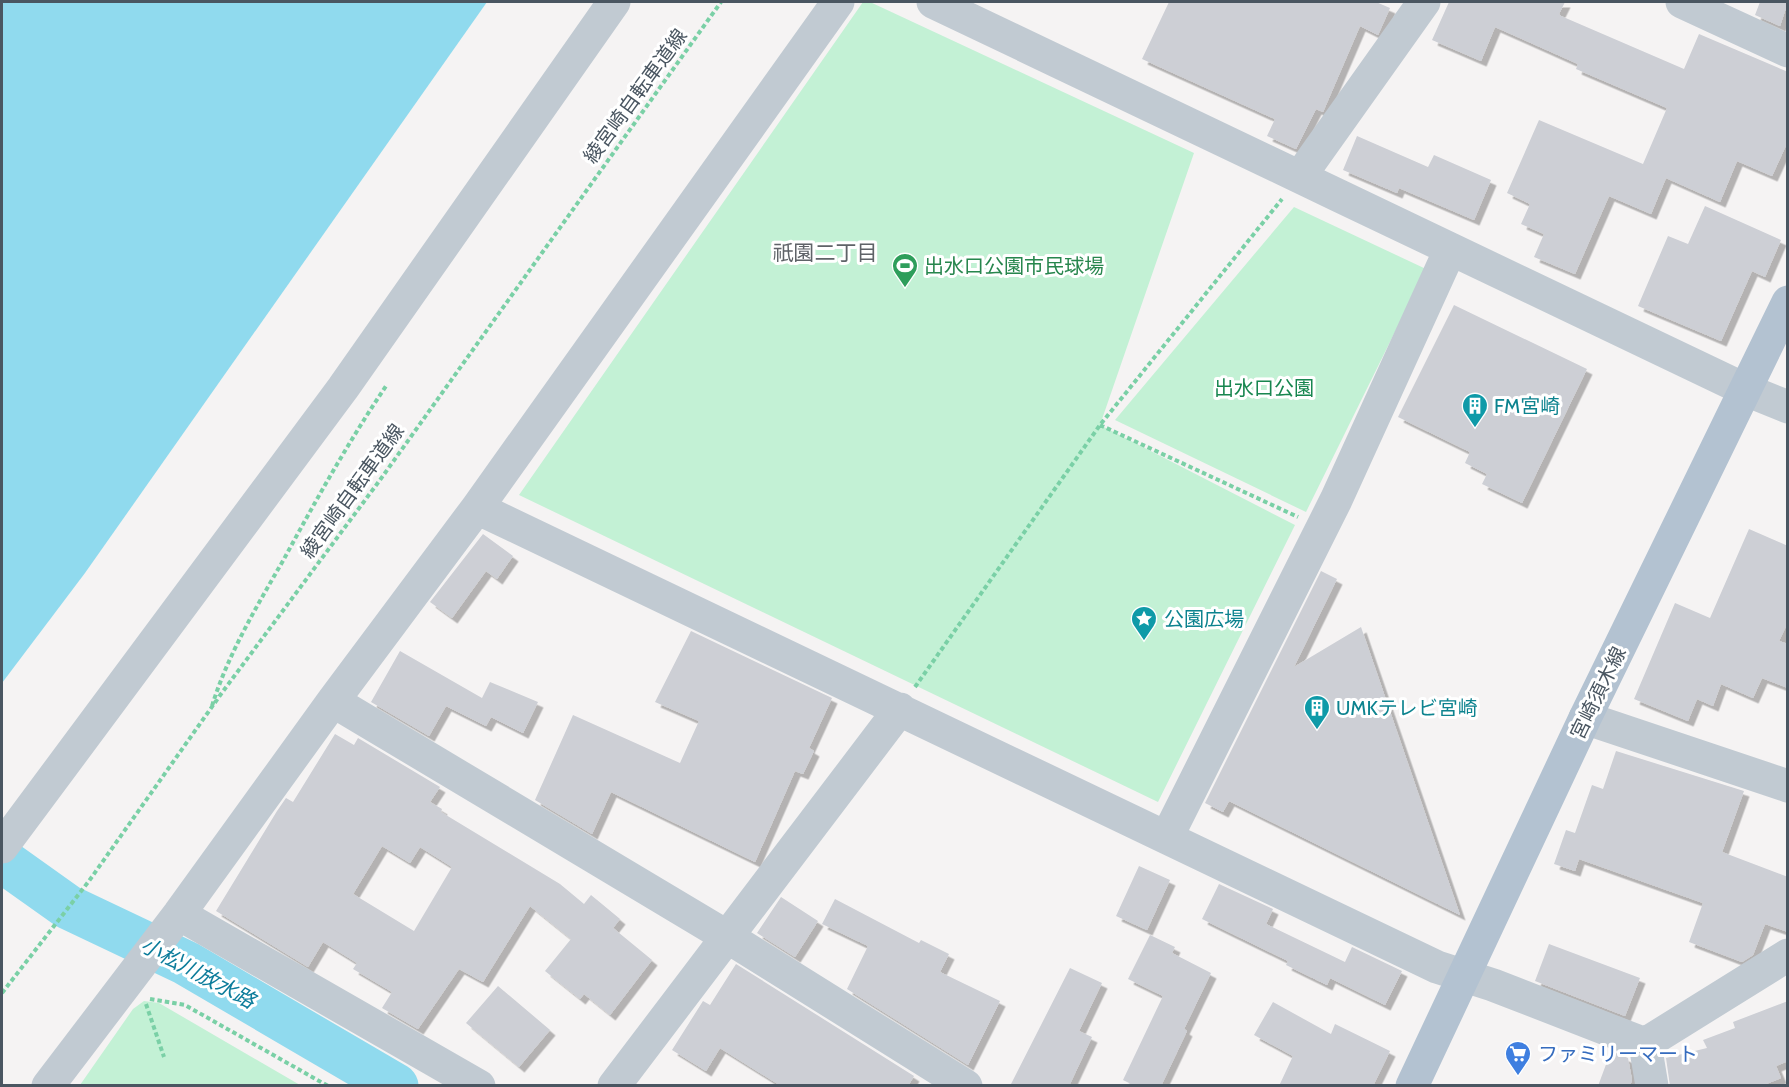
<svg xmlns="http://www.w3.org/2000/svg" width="1789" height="1087" font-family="Cabin,'Noto Sans JP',sans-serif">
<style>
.green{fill:#c3f1d5}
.water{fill:#90daee}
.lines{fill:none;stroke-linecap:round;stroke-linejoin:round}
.river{stroke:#90daee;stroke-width:45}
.building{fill:#cdcfd5;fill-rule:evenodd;filter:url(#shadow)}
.path{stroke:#7ad0a6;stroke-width:4;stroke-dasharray:4.5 3;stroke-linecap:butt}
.minor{stroke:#c1cad2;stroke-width:33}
.major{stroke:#b3c2d1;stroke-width:33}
.labels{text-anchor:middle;stroke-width:6;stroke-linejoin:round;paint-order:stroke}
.street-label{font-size:20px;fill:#4a5661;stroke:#fff}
.leisure-label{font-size:20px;fill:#27864d;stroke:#fff;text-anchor:start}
.park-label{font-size:20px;fill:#17864f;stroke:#fff}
.culture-label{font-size:20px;fill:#0d838f;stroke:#fff;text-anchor:start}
.shop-label{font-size:20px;fill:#366cbe;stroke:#fff;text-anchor:start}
.neighbourhood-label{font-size:21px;fill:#5f6368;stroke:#fff}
.water-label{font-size:21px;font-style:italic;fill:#0c7c9b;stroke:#fff}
</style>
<defs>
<filter id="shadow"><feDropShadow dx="5.5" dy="5.5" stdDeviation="0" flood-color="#0004"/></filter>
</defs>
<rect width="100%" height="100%" fill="#f5f3f3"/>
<!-- green -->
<path class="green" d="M863,2H870L1194,153L1100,425L1295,525L1158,802L519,495Z
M1294,207L1426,269L1306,512L1115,420Z
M144,1001L159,1003L300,1085H80L133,1009Z"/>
<!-- water -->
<path class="water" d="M2,2H487L85,573L2,683Z"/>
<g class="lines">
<!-- river -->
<path class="river" d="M2,860L68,907L186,963L396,1086"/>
</g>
<!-- building -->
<path class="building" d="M1169,2H1376L1390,8L1378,35L1360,26L1323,112L1316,109L1296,149L1267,136L1275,119L1142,59Z
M1449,2H1565L1559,14L1561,16L1684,69L1699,34L1788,72V141L1772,176L1737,161L1720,202L1666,178L1651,214L1609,196L1575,274L1534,257L1544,234L1521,224L1530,204L1507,193L1539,120L1643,164L1667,108L1576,69L1578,64L1495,27L1481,61L1432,40Z
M1760,2H1788L1780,26L1755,15Z
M1357,136L1428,167L1434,155L1491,180L1474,220L1399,188L1397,193L1343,170Z
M1705,206L1781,240L1765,277L1752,271L1721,341L1638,306L1668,236L1688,244Z
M1454,305L1587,369L1522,503L1482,484L1487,474L1465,463L1470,452L1398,417Z
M1749,529L1788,546V622L1779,641L1788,644V688L1762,678L1753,698L1721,684L1713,706L1697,699L1688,721L1634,699L1675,603L1710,618Z
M483,534L513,556L497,579L486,571L452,618L430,602Z
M1321,571L1337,579L1294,667L1361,627L1460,915L1229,801L1223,812L1205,803Z
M691,631L832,698L809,748L814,751L803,774L795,771L755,862L611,792L592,834L535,800L573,715L680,763L699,721L655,702Z
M400,651L482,698L490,682L538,702L523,733L491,717L486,726L446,706L429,736L371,702Z
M335,734L354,745L358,738L440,787L430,802L442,809L441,812L560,884L584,904L591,895L620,919L613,928L652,960L610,1015L584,994L580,999L545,971L571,939L530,906L483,982L459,969L418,1029L382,1008L392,992L353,969L357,963L323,942L308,967L216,911L277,811L286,798L293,802ZM382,846L410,863L420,847L452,867L414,931L353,894Z
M1616,751L1744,791L1722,852L1788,877V932L1765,924L1753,955L1742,962L1689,942L1703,903L1579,859L1575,871L1554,864L1566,830L1575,833L1592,785L1603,789Z
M1139,866L1170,880L1147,930L1116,916Z
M1219,884L1273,909L1266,924L1345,962L1352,947L1402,971L1385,1005L1330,978L1327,985L1286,965L1288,961L1202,919Z
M781,897L818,921L795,957L757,933Z
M835,899L919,943L921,940L949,954L940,972L1000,1001L968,1065L847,989L868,946L822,924Z
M1150,935L1175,947L1172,953L1211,973L1184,1029L1187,1031L1161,1086H1135L1123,1080L1163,996L1128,979Z
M1549,944L1640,978L1625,1016L1535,981Z
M736,964L914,1076L908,1086H781L720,1048L706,1071L672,1050L703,1001L710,1005Z
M1070,968L1102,983L1079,1031L1092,1037L1069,1086H1010Z
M498,986L550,1030L519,1067L466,1023Z
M1788,1001V1061L1776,1066L1781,1078L1761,1086H1670L1666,1058L1707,1048L1703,1040L1735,1028L1733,1022Z
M1273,1002L1331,1034L1335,1024L1390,1051L1373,1086H1279L1293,1056L1254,1035Z
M1611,1051L1628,1058L1632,1080L1630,1086H1598Z"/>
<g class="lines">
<!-- path -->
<path class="path" d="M1100,425L1298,517
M915,687L1100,425L1282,199
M212,706C228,654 257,606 284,559C316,500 349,441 386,386
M2,993L89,881L221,694L380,480L721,2
M150,999L185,1005L328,1086
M146,1004L164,1057"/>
<!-- minor -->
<path class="minor" d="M933,2C1205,130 1474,262 1746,390L1788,407
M1682,2L1788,51
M1301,175L1424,2
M477,508L1437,967L1493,985L1645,1044
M333,701L726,936L966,1086
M1585,718L1788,786
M1167,837L1336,500L1450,250
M2,847L343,388L614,2
M179,914L479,1086
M1645,1044L1788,955
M1645,1044L1652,1086
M48,1086L179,914L333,701L477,508L838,2
M614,1086L900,709"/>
<!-- major -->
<path class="major" d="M1412,1086L1585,718L1788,302"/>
</g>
<!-- icons -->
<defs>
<symbol id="stadium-pin" viewBox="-11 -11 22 30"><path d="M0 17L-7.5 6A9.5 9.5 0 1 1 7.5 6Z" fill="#2e9e5b" stroke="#fff"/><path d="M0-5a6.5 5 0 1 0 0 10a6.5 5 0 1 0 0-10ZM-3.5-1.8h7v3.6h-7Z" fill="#fff"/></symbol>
<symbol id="building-pin" viewBox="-11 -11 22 30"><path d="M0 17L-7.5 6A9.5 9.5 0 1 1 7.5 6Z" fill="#0f9aa8" stroke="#fff"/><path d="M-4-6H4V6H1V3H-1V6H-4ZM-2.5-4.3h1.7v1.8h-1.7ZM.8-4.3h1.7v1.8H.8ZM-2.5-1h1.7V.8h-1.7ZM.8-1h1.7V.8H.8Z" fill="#fff"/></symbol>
<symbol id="sight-pin" viewBox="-11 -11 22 30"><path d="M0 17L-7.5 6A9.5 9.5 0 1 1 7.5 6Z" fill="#0f9aa8" stroke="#fff"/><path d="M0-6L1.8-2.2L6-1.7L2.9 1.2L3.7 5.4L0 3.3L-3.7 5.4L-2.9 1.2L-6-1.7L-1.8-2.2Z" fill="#fff"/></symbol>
<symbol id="supermarket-pin" viewBox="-11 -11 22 30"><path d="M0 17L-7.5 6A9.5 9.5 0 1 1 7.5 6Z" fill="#3f7fe0" stroke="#fff"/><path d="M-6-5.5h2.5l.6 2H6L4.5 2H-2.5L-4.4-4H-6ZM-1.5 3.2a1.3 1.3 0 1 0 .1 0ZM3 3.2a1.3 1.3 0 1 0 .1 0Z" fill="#fff"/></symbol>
</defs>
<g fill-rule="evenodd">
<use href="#stadium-pin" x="890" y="251" width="30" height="40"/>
<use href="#building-pin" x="1460" y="391" width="30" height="40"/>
<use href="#sight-pin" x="1129" y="604" width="30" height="40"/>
<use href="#building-pin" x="1302" y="693" width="30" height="40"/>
<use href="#supermarket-pin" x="1503" y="1039" width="30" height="40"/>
</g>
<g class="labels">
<!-- street labels -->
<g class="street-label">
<text transform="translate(635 96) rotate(-54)" y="7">綾宮崎自転車道線</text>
<text transform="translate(352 491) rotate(-54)" y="7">綾宮崎自転車道線</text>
<text transform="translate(1598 693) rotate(-64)" y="7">宮崎須木線</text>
</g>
<!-- leisure labels -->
<g class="leisure-label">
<text x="924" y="273">出水口公園市民球場</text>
</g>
<!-- park labels -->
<g class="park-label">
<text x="1264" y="395">出水口公園</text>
</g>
<!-- culture labels -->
<g class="culture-label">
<text x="1494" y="413">FM宮崎</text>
<text x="1164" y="626">公園広場</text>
<text x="1336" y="715">UMKテレビ宮崎</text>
</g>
<!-- shop labels -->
<g class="shop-label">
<text x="1538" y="1061">ファミリーマート</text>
</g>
<!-- neighbourhood labels -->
<g class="neighbourhood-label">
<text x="825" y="260">祇園二丁目</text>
</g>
<!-- water labels -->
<g class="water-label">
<text transform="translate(198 973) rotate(28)" y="7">小松川放水路</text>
</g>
</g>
<!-- border -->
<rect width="1789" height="1087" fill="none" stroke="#4a5661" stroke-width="6"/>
</svg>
